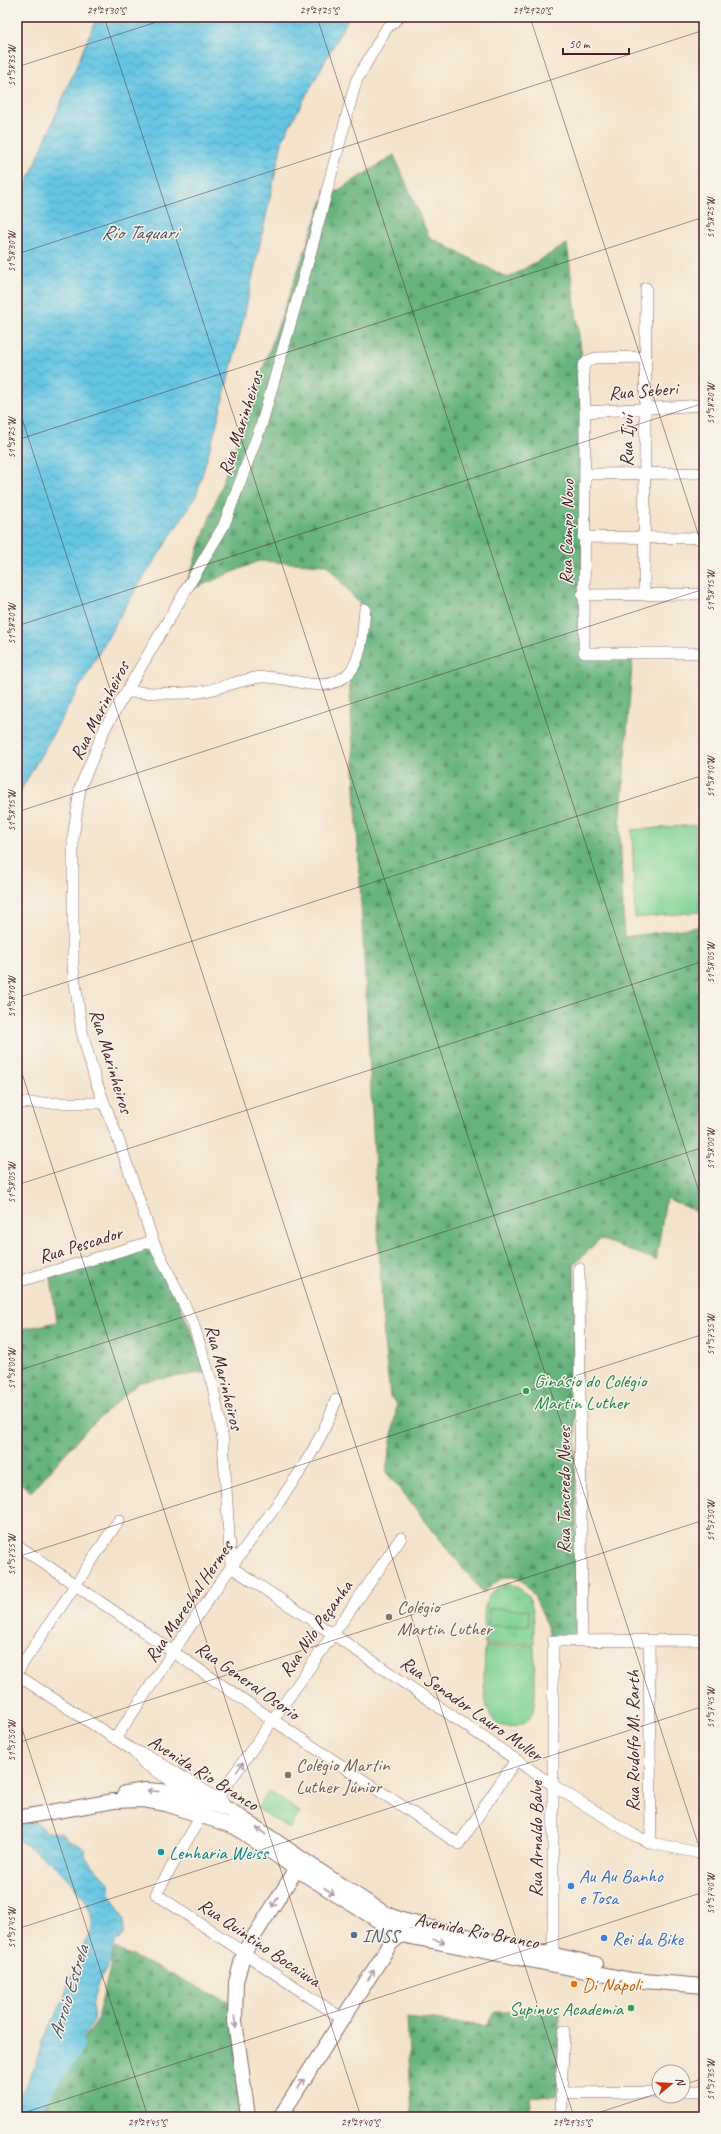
<svg xmlns="http://www.w3.org/2000/svg" width="721" height="2134" font-family="Caveat,sans-serif">
<style>
.forest{fill:url(#forest-firs);stroke:#586954}
.park{fill:url(#park-crowns);stroke:#647860}
.pitch{fill:#7ed194;stroke:#647860}
.water{fill:url(#water-waves);stroke:#587287}
.lines{fill:none;stroke-linecap:round;stroke-linejoin:round}
.river{stroke:#65c6e3;stroke-width:16}
.minor-casing{stroke:#866463;stroke-width:12}
.major-casing{stroke:#866463;stroke-width:16}
.minor{stroke:#fff;stroke-width:11}
.major{stroke:#fff;stroke-width:14}
.oneway{stroke:#ae9aa0}
.ticks{fill:none;stroke:#4a1f2b;stroke-width:1;stroke-opacity:0.45}
.leisure-dot{fill:#2e9e5b;stroke:#f7f3e8;stroke-width:1.5}
.education-dot{fill:#8d6e63;stroke:#f7f3e8;stroke-width:1.5}
.culture-dot{fill:#0f9aa8;stroke:#f7f3e8;stroke-width:1.5}
.shop-dot{fill:#3f7fe0;stroke:#f7f3e8;stroke-width:1.5}
.service-dot{fill:#5c6f8a;stroke:#f7f3e8;stroke-width:1.5}
.food-dot{fill:#e8710a;stroke:#f7f3e8;stroke-width:1.5}
.labels{text-anchor:middle;stroke-width:3;stroke-linejoin:round;paint-order:stroke}
.street-label{font-size:19px;fill:#4a1f2b;stroke:#f7f3e8}
.leisure-label{font-size:19px;fill:#27864d;stroke:#f7f3e8;text-anchor:start}
.education-label{font-size:19px;fill:#785e54;stroke:#f7f3e8;text-anchor:start}
.culture-label{font-size:19px;fill:#0d838f;stroke:#f7f3e8;text-anchor:start}
.shop-label{font-size:19px;fill:#366cbe;stroke:#f7f3e8;text-anchor:start}
.service-label{font-size:19px;fill:#4e5e75;stroke:#f7f3e8;text-anchor:start}
.food-label{font-size:19px;fill:#c56008;stroke:#f7f3e8;text-anchor:start}
.water-label{font-size:20px;font-style:italic;fill:#525162;stroke:#f7f3e8}
.neatline{fill:none;stroke:#4a1f2b;stroke-width:1.5}
.ticks-label{font-size:10px;text-anchor:middle;fill:#4a1f2b}
</style>
<defs>
<pattern id="forest-firs" width="22" height="20" patternUnits="userSpaceOnUse"><rect width="22" height="20" fill="#66b37e"/><path d="M5 1l3.5 6h-7zM16 11l3.5 6h-7z" fill="#569167"/></pattern>
<pattern id="park-crowns" width="20" height="18" patternUnits="userSpaceOnUse"><rect width="20" height="18" fill="#7ed194"/><path d="M2 6a3 3 0 1 1 6 0M12 15a3 3 0 1 1 6 0" fill="none" stroke="#6eb380"/></pattern>
<pattern id="water-waves" width="16" height="10" patternUnits="userSpaceOnUse"><rect width="16" height="10" fill="#65c6e3"/><path d="M0 5q4-4 8 0t8 0" fill="none" stroke="#55a0b8"/></pattern>
</defs>
<rect width="100%" height="100%" fill="#f7f3e8"/>
<filter id="ink" filterUnits="userSpaceOnUse"><feTurbulence type="fractalNoise" baseFrequency=".025" numOctaves="2"/><feDisplacementMap in="SourceGraphic" scale="8" xChannelSelector="R" yChannelSelector="G"/><feConvolveMatrix kernelMatrix="1 2 1 2 8 2 1 2 1" color-interpolation-filters="sRGB"/></filter>
<filter id="wash" filterUnits="userSpaceOnUse"><feTurbulence type="fractalNoise" baseFrequency=".012" numOctaves="4" result="noise"/><feDisplacementMap in="SourceGraphic" scale="16" xChannelSelector="R" yChannelSelector="G"/><feGaussianBlur stdDeviation="0.9" result="paint"/><feColorMatrix in="noise" values="0 0 0 0 0 0 0 0 0 0 0 0 0 0 0 0 0 1.4 0 .05"/><feComposite in="paint" operator="in"/></filter>
<g filter="url(#wash)">
<rect width="100%" height="100%" fill="#f4e3cb"/>
<!-- forest -->
<path class="forest" d="M394,155L429,237L508,278L567,244L583,366L582,652H633L620,829L624,937L704,926V1215L666,1198L656,1260L600,1239L574,1265L577,1639L552,1640C544,1621 531,1566 501,1579C495,1582 489,1589 483,1593L386,1472L397,1405L390,1396L384,1342L349,672L359,649L363,608L327,565L259,561L183,593L323,200Z
M153,1241L208,1372L139,1382L87,1429L31,1492L17,1480V1330L57,1322L51,1277Z
M115,1948L232,2003L246,2117H31L29,2114L96,2023Z
M495,2012H560L557,2097L531,2096L529,2117H412L407,2017L486,2026Z"/>
<!-- park -->
<path class="park" d="M508,1584C539,1592 533,1618 534,1644L485,1645C485,1621 477,1591 508,1584Z"/>
<!-- pitch -->
<path class="pitch" d="M696,825L700,912L635,918L632,830Z
M489,1609L529,1610V1626H488Z
M534,1646C534,1663 537,1696 533,1711C531,1719 523,1724 515,1726C476,1734 485,1670 485,1647Z
M269,1791L300,1812L289,1829L257,1808Z"/>
<!-- water -->
<path class="water" d="M97,17H349L283,138L244,317L216,427L196,496L128,602L17,797V207Z
M17,1809L25,1812L47,1832L62,1833L67,1840L78,1843L84,1848L86,1858L109,1883L110,1894L124,1920L123,1935L114,1944L111,1960L102,1975L92,2005L94,2021L75,2051L64,2063L54,2079L50,2086L43,2117H17V2099L29,2080L39,2054L42,2041L63,2001L70,1978L86,1961L82,1949C87,1941 93,1931 92,1921C91,1892 41,1851 17,1840Z"/>
<g class="lines">
<!-- river -->
<path class="river" d="M24,2117L73,2051L76,2043"/>
</g>
</g>
<g filter="url(#ink)">
<g class="lines">
<defs>
<path id="minor" d="M645,357L595,358L588,361L583,366L585,412L584,653H704
M585,412L704,405
M585,474L704,473
M583,537L704,538
M582,595L704,594
M644,595L646,288
M126,692C150,692 176,695 200,692C221,689 240,679 262,677C290,675 325,698 349,673C363,658 363,627 365,609
M17,1103H104
M579,1268L582,1640
M17,1282L153,1241
M17,1545L273,1720L459,1844L516,1760
M231,1567L223,1440L213,1387L193,1323L153,1241L120,1144L95,1079L82,1032L73,968V839L80,788L105,728L224,525L261,426L308,262L356,81L386,29L399,17
M231,1567L333,1634L554,1786L634,1835L651,1843L704,1854
M649,1640L651,1843
M17,1672L119,1520
M17,1675L131,1749L150,1757L223,1802
M115,1739C154,1682 191,1622 232,1566C269,1513 315,1462 336,1400
M133,1751L145,1764L192,1794
M217,1799L401,1538
M201,1816L156,1894L343,2019
M553,1963V1641L704,1640
M683,2091H704
M561,2093L659,2092
M562,2117L561,2093L564,2031"/>
<path id="major" d="M125,1793L146,1790L173,1792L230,1810L345,1888L386,1914L402,1920L444,1931L596,1964
M17,1818L114,1801L143,1800L166,1804L235,1827L296,1869L401,1935L632,1980L704,1986
M248,2117L235,2021L236,1982L244,1952L301,1862
M280,2117L391,1943L401,1935L402,1926"/>
</defs>
<!-- minor casing -->
<use href="#minor" class="minor-casing"/>
<!-- major casing -->
<use href="#major" class="major-casing"/>
<!-- minor -->
<use href="#minor" class="minor"/>
<!-- major -->
<use href="#major" class="major"/>
</g>
<!-- one-way arrows -->
<defs><path id="oneway-shaft" d="M-6 0H5M1.5-3L5.5 0L1.5 3" fill="none" stroke-width="1.6" stroke-linecap="round" stroke-linejoin="round"/></defs>
<g class="oneway">
<use href="#oneway-shaft" transform="translate(240 1767) rotate(-55)"/>
<use href="#oneway-shaft" transform="translate(153 1791) rotate(-175)"/>
<use href="#oneway-shaft" transform="translate(261 1831) rotate(-143)"/>
<use href="#oneway-shaft" transform="translate(329 1891) rotate(33)"/>
<use href="#oneway-shaft" transform="translate(275 1902) rotate(122)"/>
<use href="#oneway-shaft" transform="translate(439 1941) rotate(14)"/>
<use href="#oneway-shaft" transform="translate(371 1975) rotate(-58)"/>
<use href="#oneway-shaft" transform="translate(235 2022) rotate(84)"/>
<use href="#oneway-shaft" transform="translate(301 2084) rotate(-57)"/>
</g>
</g>
<!-- ticks -->
<path class="ticks" d="M104,17L704,1862M317,17L704,1207M530,17L704,552M17,67L172,17M17,254L704,30M17,403L574,2117M17,440L704,217M17,626L704,403M17,812L704,589M17,998L704,775M17,1058L361,2117M17,1185L704,961M17,1371L704,1147M17,1557L704,1334M17,1713L148,2117M17,1743L704,1520M17,1929L704,1706M683,2085L704,2078M17,2115L704,1892M585,2117L659,2093"/>
<!-- markers -->
<g class="leisure-dot">
<circle cx="526" cy="1391" r="4"/>
<circle cx="631" cy="2008" r="4"/>
</g>
<g class="education-dot">
<circle cx="389" cy="1617" r="4"/>
<circle cx="288" cy="1775" r="4"/>
</g>
<circle class="culture-dot" cx="161" cy="1852" r="4"/>
<g class="shop-dot">
<circle cx="571" cy="1886" r="4"/>
<circle cx="604" cy="1938" r="4"/>
</g>
<circle class="service-dot" cx="354" cy="1935" r="4"/>
<circle class="food-dot" cx="574" cy="1984" r="4"/>
<g class="labels">
<!-- street labels -->
<g class="street-label">
<text transform="translate(643 390) rotate(-4)" y="7">Rua Seberi</text>
<text transform="translate(240 423) rotate(-72)" y="7">Rua Marinheiros</text>
<text transform="translate(626 441) rotate(-89)" y="7">Rua Ijuí</text>
<text transform="translate(566 532) rotate(-89)" y="7">Rua Campo Novo</text>
<text transform="translate(99 710) rotate(-63)" y="7">Rua Marinheiros</text>
<text transform="translate(112 1061) rotate(73)" y="7">Rua Marinheiros</text>
<text transform="translate(80 1244) rotate(-17)" y="7">Rua Pescador</text>
<text transform="translate(225 1377) rotate(76)" y="7">Rua Marinheiros</text>
<text transform="translate(563 1490) rotate(-90)" y="7">Rua Tancredo Neves</text>
<text transform="translate(188 1601) rotate(-56)" y="7">Rua Marechal Hermes</text>
<text transform="translate(315 1628) rotate(-55)" y="7">Rua Nilo Peçanha</text>
<text transform="translate(248 1680) rotate(35)" y="7">Rua General Osorio</text>
<text transform="translate(472 1708) rotate(35)" y="7">Rua Senador Lauro Muller</text>
<text transform="translate(632 1741) rotate(-90)" y="7">Rua Rudolfo M. Rarth</text>
<text transform="translate(204 1772) rotate(32)" y="7">Avenida Rio Branco</text>
<text transform="translate(535 1839) rotate(-90)" y="7">Rua Arnaldo Balve</text>
<text transform="translate(477 1930) rotate(11)" y="7">Avenida Rio Branco</text>
<text transform="translate(260 1942) rotate(34)" y="7">Rua Quintino Bocaiuva</text>
</g>
<!-- leisure labels -->
<g class="leisure-label">
<text x="534" y="1387">Ginásio do Colégio<tspan x="534" dy="22">Martin Luther</tspan></text>
<text x="623" y="2015" text-anchor="end">Supinus Academia</text>
</g>
<!-- education labels -->
<g class="education-label">
<text x="397" y="1613">Colégio<tspan x="397" dy="22">Martin Luther</tspan></text>
<text x="296" y="1771">Colégio Martin<tspan x="296" dy="22">Luther Júnior</tspan></text>
</g>
<!-- culture labels -->
<g class="culture-label">
<text x="169" y="1859">Lenharia Weiss</text>
</g>
<!-- shop labels -->
<g class="shop-label">
<text x="579" y="1882">Au Au Banho<tspan x="579" dy="22">e Tosa</tspan></text>
<text x="612" y="1945">Rei da Bike</text>
</g>
<!-- service labels -->
<g class="service-label">
<text x="362" y="1942">INSS</text>
</g>
<!-- food labels -->
<g class="food-label">
<text x="582" y="1991">Di Nápoli</text>
</g>
<!-- water labels -->
<g class="water-label">
<text x="139" y="239">Rio Taquari</text>
<text transform="translate(68 1992) rotate(-73)" y="7">Arroio Estrela</text>
</g>
</g>
<!-- margin -->
<rect width="721" height="2134" fill="none" stroke="#f7f3e8" stroke-width="44"/>
<!-- north arrow -->
<g transform="translate(671 2084) rotate(72)"><circle r="19" fill="#f7f3e8" stroke="#b29e9c"/>
<path d="M0-3L7 15L0 10L-7 15Z" fill="#c8321e"/>
<text y="-6" font-size="11" font-weight="bold" text-anchor="middle" fill="#4a1f2b">N</text>
</g>
<!-- scale -->
<path d="M563 48v6h66v-6" fill="none" stroke="#4a1f2b" stroke-width="2"/>
<text x="569" y="48" font-size="12" fill="#4a1f2b" stroke="#f7f3e8" stroke-width="3" paint-order="stroke">50 m</text>
<rect x="22" y="22" width="677" height="2090" class="neatline"/>
<g class="ticks-label">
<text x="106" y="14">29°29'30"S</text>
<text x="319" y="14">29°29'25"S</text>
<text x="532" y="14">29°29'20"S</text>
<text transform="translate(11 66) rotate(-90)" y="4">51°58'35"W</text>
<text transform="translate(710 218) rotate(-90)" y="4">51°58'25"W</text>
<text transform="translate(11 252) rotate(-90)" y="4">51°58'30"W</text>
<text transform="translate(710 404) rotate(-90)" y="4">51°58'20"W</text>
<text transform="translate(11 438) rotate(-90)" y="4">51°58'25"W</text>
<text transform="translate(710 591) rotate(-90)" y="4">51°58'15"W</text>
<text transform="translate(11 624) rotate(-90)" y="4">51°58'20"W</text>
<text transform="translate(710 777) rotate(-90)" y="4">51°58'10"W</text>
<text transform="translate(11 811) rotate(-90)" y="4">51°58'15"W</text>
<text transform="translate(710 963) rotate(-90)" y="4">51°58'05"W</text>
<text transform="translate(11 997) rotate(-90)" y="4">51°58'10"W</text>
<text transform="translate(710 1149) rotate(-90)" y="4">51°58'00"W</text>
<text transform="translate(11 1183) rotate(-90)" y="4">51°58'05"W</text>
<text transform="translate(710 1335) rotate(-90)" y="4">51°57'55"W</text>
<text transform="translate(11 1369) rotate(-90)" y="4">51°58'00"W</text>
<text transform="translate(710 1521) rotate(-90)" y="4">51°57'50"W</text>
<text transform="translate(11 1555) rotate(-90)" y="4">51°57'55"W</text>
<text transform="translate(710 1708) rotate(-90)" y="4">51°57'45"W</text>
<text transform="translate(11 1741) rotate(-90)" y="4">51°57'50"W</text>
<text transform="translate(710 1894) rotate(-90)" y="4">51°57'40"W</text>
<text transform="translate(11 1928) rotate(-90)" y="4">51°57'45"W</text>
<text transform="translate(710 2080) rotate(-90)" y="4">51°57'35"W</text>
<text x="147" y="2126">29°29'45"S</text>
<text x="360" y="2126">29°29'40"S</text>
<text x="572" y="2126">29°29'35"S</text>
</g>
</svg>
